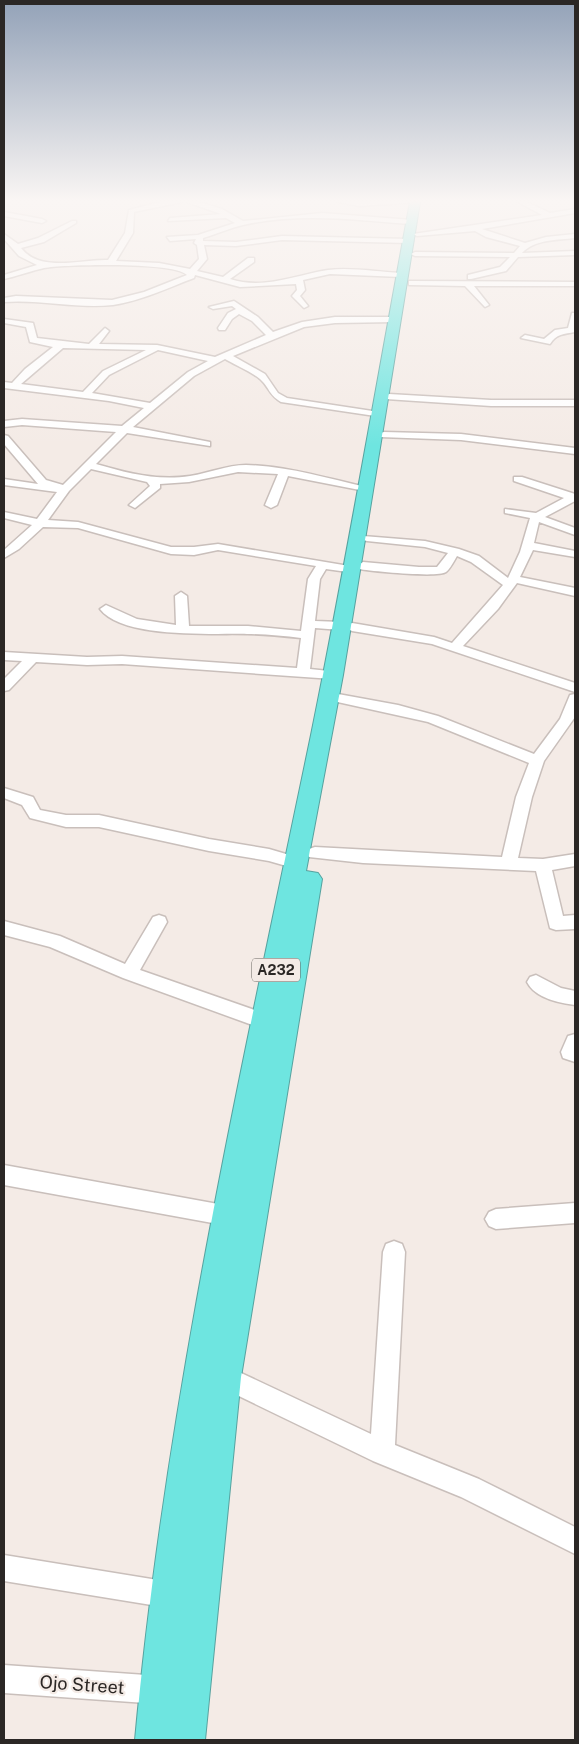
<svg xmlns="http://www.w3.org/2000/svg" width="579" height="1744" font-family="'Public Sans',sans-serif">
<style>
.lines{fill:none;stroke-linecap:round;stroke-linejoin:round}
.minor-casing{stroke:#c9bfbb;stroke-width:3}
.highway-casing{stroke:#57a29f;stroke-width:2}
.minor{fill:#fff;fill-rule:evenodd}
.highway{fill:#6ee5e0;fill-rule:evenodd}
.labels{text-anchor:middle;stroke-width:4.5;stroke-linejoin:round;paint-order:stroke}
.shield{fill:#f4ebe6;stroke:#67625f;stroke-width:1}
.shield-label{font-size:14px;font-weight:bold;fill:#2b2725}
.near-street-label{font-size:18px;fill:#2b2725;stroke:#f4ebe6}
</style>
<rect width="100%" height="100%" fill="#f4ebe6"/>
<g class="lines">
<defs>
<path id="minor" d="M160,202H182L134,212L133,233L116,261L159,263L190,269L199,259L197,245L194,243L196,239L170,241L167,237L198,235L235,223L226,218L168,221L170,218L221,214L187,202H199L222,209L243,221L322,213L412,220L416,222L412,224C356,220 299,212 243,225C230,228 216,234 203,238V241L236,242L282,236L409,239L413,241L409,243L282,240L236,246L204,245L207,259L197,271L223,277L248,258H254V262L230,279C263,290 296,275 328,270C351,267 378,272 401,273L405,275L401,277L330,274L303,280L305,290L300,296L308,306L304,308L292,296L297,290L296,284L240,287L195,275L194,278C167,288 141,301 113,305C76,309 40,299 4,302V298L16,296L112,300L144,292L187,275C175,262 67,264 44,268C31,271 17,276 4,279V275L37,265L19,256L4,239V234L18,244L38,238L72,221H76V223L44,242L21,248C40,273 82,259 108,260L125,233L129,210Z
M338,202H418L360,206Z
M518,202H527L550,213L575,209V213L482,229L525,243L546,237L575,234V238C558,240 535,239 522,253L575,251V255L518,257L506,271L471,279H468V275L500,267L510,257L415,256L411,254L415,252L514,253L520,246L486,237L475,231L417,236L413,234L542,215Z
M4,212L42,219L46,221L42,223L4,216Z
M412,281L575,282V286H474L489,305L485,307L465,286L409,285V281Z
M234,301L258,317L273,332L302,322L335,317H398L399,319L395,322L335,323L304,327L233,356L265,374L278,393L287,398L379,412L382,413V417L281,402C268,394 270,388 260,379C250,371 237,366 225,359L194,376L133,427L210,442V446L127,433L96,464C127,473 157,481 190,476C209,473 227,465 246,465C287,466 326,478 366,487L370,488V492L288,476L277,505L271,508L265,505L278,474L238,472L189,482L160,484V488L135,508L129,505L150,486L147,482L91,469L69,491L48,520L78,522L171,547H194L218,544L355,567L357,570L355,573L326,569L320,579L315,621L341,622L347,625L352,623L434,637L452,643L503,585L471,562L457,556C454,561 450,569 446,572C438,578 371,571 359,569L357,566L363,562L419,567H437L448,553L425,547L367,541L363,540V536L425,541L459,549L479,556L508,578L520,552L530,518L505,513V509L536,513L564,498L514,481V477H522L575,494V501L545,517L575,528V535L539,522L534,543L575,551V557L533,550L520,577L575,588V596L517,583L498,609L463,646L575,683V692L432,644L352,631L346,628L341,630L315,628L310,669L338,672L340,675L333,679L122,664L87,665L36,662L9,690L4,691V679L22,661L4,660V652L87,657L122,656L297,668L301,638C283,636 265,634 247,634C212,633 123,639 100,609L106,605L137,619L176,625L175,596L181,592L187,596L189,626H248L301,631L308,579L316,566L218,550L194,555L171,554L78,528L43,527L19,549L4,558V550L32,525L4,518V512L37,519L57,492L4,485V479L38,484L4,444V435L8,436L46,480L63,485L116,432L22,425L4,427V421L22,419L122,426L144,408L109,401L4,388V382L12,383L25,369L53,347L30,342L26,327L4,323V319L33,323L37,338L89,344L105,328L109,331L99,344L157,345L215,357L266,335L252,321L239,314L232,319L225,330H219L218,328L228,313L236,309L232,306L213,309L209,307ZM63,348L146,350L103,371L83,392L21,384ZM158,350L208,361L188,372L150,403L92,393L109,375Z
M572,313H575V332C564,334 556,334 550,344L521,338L525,335L544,339L555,330L568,328Z
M389,394L491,400H575V406H491L386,399L384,397Z
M384,432L461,434L575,448V454L461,440L380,437V433Z
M338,694L398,705L438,716L534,754L560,719L570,695L575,694V717L544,761L532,797L518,858L543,859L575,854V866L552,870L563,916L575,915V929L556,930L550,928L536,871L363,863L309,857L307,853L309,849L315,847L502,857L516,797L529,763L428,722L333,701L331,698L333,695Z
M4,788L33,797L40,810L66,815H99L209,839L269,849L303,859L305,863L303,867L297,869L269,861L209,851L99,827H66L30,818L22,805L4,798Z
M159,915L165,917L167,922L140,970L272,1016L275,1022L272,1028L266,1030L123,978L50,947L4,935V921L60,936L125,964L153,917Z
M536,975L561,988L575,991V1005C559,1003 535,998 527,982L530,977Z
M575,1034V1062L563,1058L561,1052L568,1036Z
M4,1165L229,1206L236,1209L240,1216L236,1223L229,1226L4,1185Z
M575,1203V1223L496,1229L489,1226L485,1219L489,1212L496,1209Z
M394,1241L402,1244L405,1252L395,1445L479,1479L575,1527V1554L461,1497L373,1461L216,1385L212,1377L216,1369L224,1365L371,1434L383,1252L386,1244Z
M4,1555L170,1582L179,1586L183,1595L179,1604L170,1608L4,1581Z
M4,1665L160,1676L170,1680L174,1690L170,1700L160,1704L4,1693Z"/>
<path id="highway" d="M410,202H420L343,675L306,871L318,873L322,879L241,1377L205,1740H135C166,1401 242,1068 311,735C347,558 377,380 410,202Z"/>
</defs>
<!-- minor casing -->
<use href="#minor" class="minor-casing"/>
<!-- highway casing -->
<use href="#highway" class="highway-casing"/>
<!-- minor -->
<use href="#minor" class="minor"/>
<!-- highway -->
<use href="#highway" class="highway"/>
</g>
<!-- sky -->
<linearGradient id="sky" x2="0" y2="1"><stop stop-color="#93a2b8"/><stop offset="0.45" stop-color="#faf6f4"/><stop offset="1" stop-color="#faf6f4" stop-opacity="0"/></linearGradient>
<rect width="579" height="446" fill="url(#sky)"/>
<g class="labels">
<!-- shield labels -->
<rect class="shield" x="252" y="958.5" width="48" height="23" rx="4"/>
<g class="shield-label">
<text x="276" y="975">A232</text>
</g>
<!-- near-street labels -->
<g class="near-street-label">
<text transform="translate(82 1685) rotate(4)" y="6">Ojo Street</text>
</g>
</g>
<!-- border -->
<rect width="579" height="1744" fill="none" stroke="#2b2725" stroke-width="10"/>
</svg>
